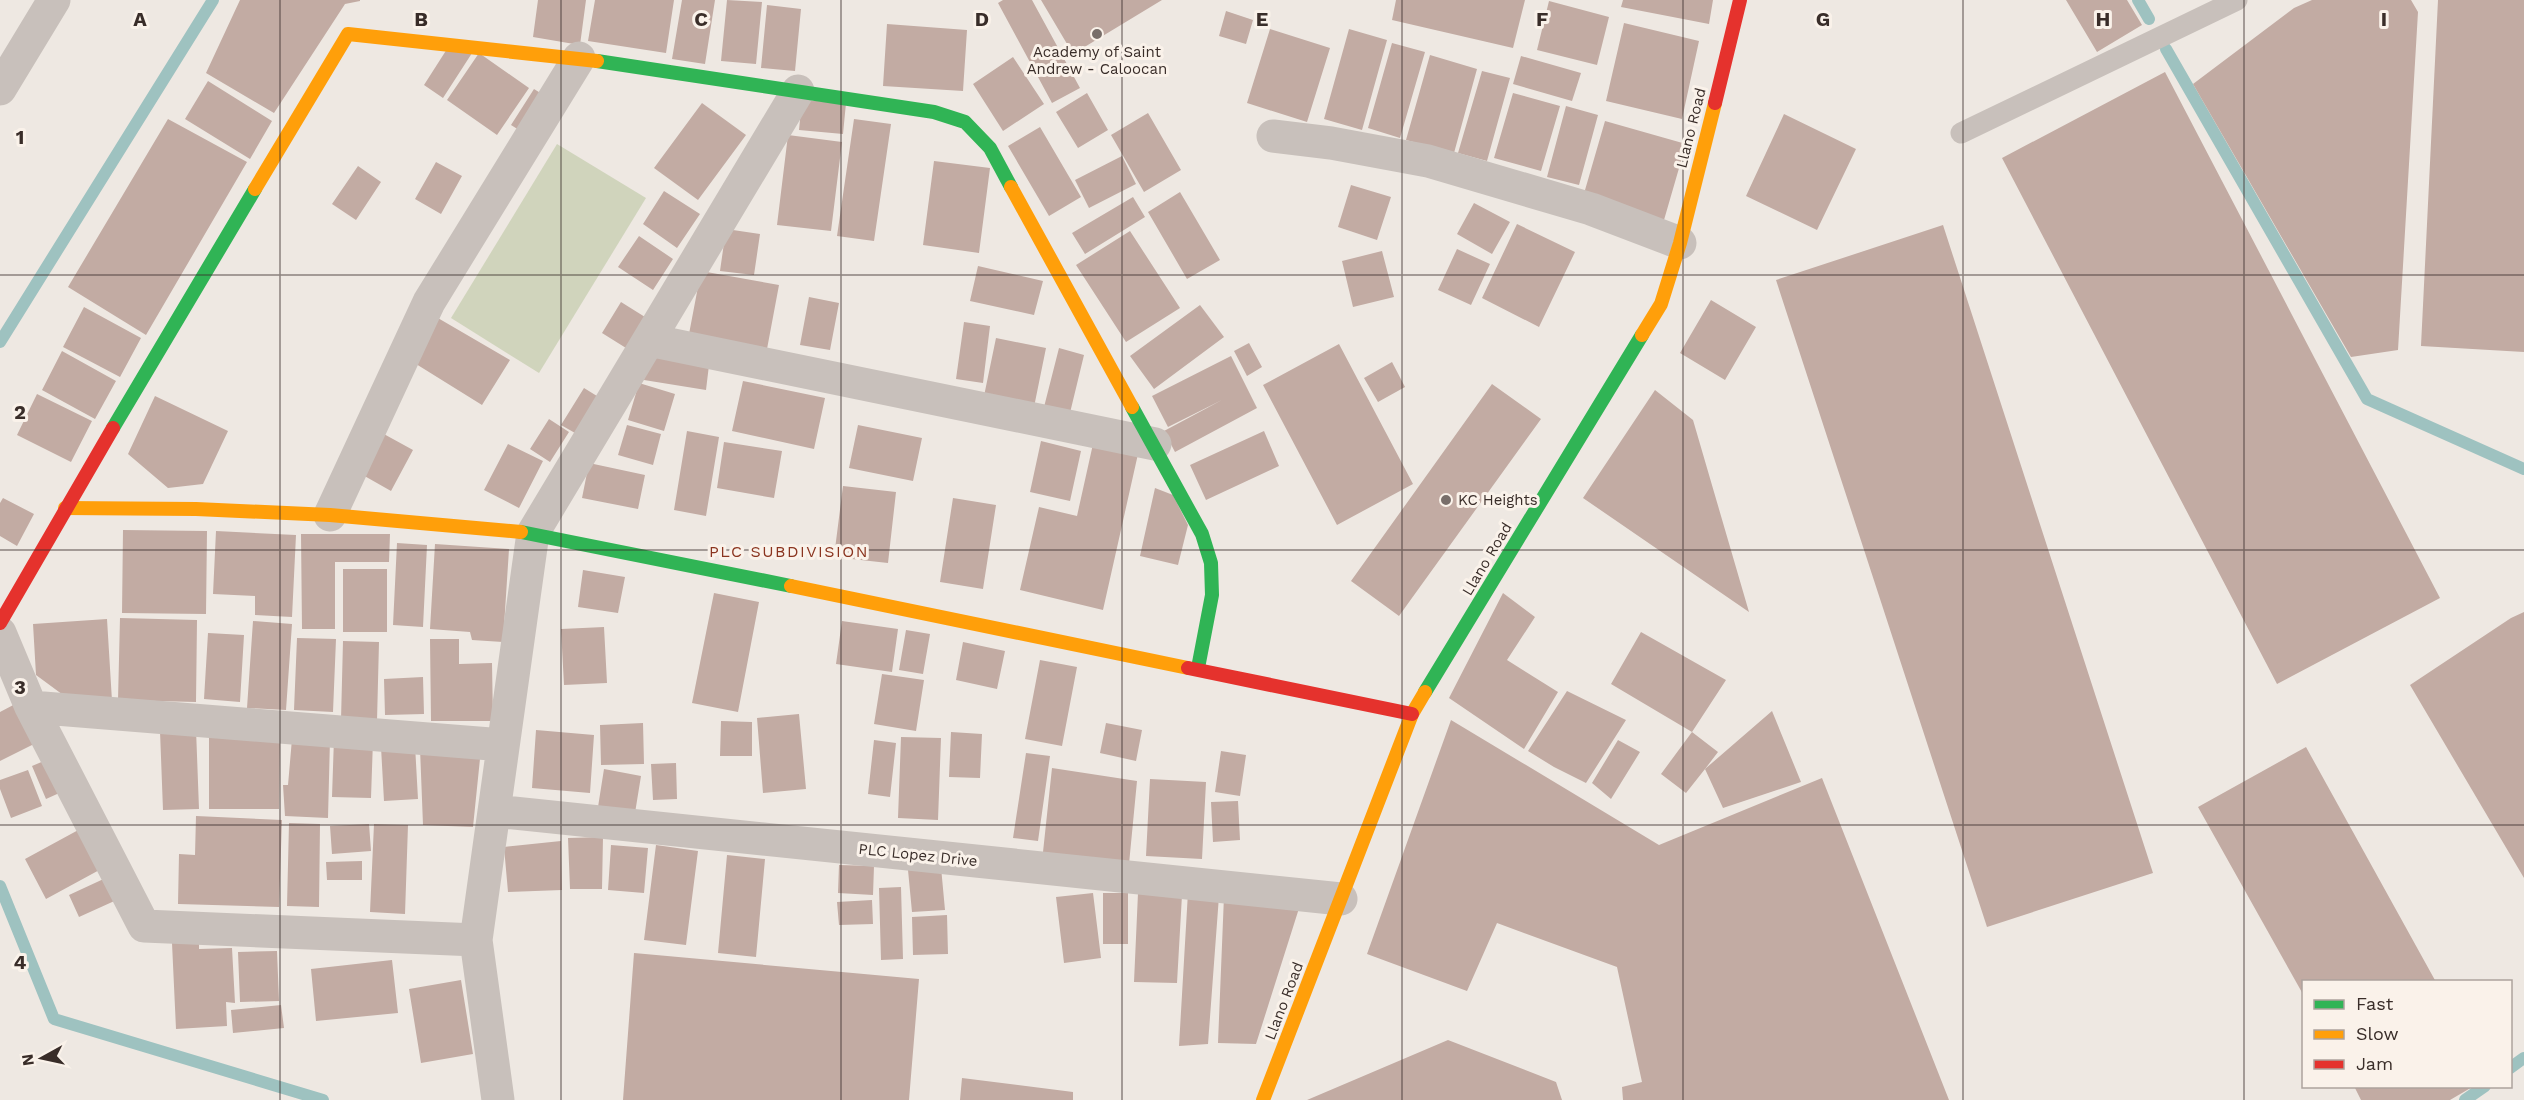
<svg xmlns="http://www.w3.org/2000/svg" width="2524" height="1100" font-family="'Work Sans',sans-serif">
<style>
.green{fill:#d0d4bc}
.lines{fill:none;stroke-linecap:round;stroke-linejoin:round}
.stream{stroke:#9ec2c0;stroke-width:12}
.building{fill:#c2aba3}
.lane{stroke:#c8c0bb;stroke-width:21}
.street{stroke:#c8c0bb;stroke-width:33}
.fast{stroke:#30b455;stroke-width:14}
.slow{stroke:#ff9f0a;stroke-width:14}
.jam{stroke:#e5322d;stroke-width:14}
.grid{fill:none;stroke:#392d29;stroke-width:1.5;stroke-opacity:0.55}
.poi-dot{fill:#786e6a;stroke:#faf2ea;stroke-width:2}
.labels{text-anchor:middle;stroke-width:6;stroke-linejoin:round;paint-order:stroke}
.poi-label{font-size:15px;fill:#392d29;stroke:#faf2ea}
.street-label{font-size:15px;fill:#392d29;stroke:#faf2ea}
.neighbourhood-label{font-size:16px;letter-spacing:1.5px;fill:#8a341f;stroke:#faf2ea}
.grid-label{font-size:20px;text-anchor:middle;font-weight:bold;fill:#392d29;stroke:#faf2ea;stroke-width:6;stroke-linejoin:round;paint-order:stroke}
</style>
<rect width="100%" height="100%" fill="#eee8e2"/>
<!-- green -->
<path class="green" d="M557,144L646,198L539,373L451,318Z"/>
<g class="lines">
<!-- stream -->
<path class="stream" d="M2138,0L2149,19
M2166,49L2367,399L2524,469
M0,342L213,0
M0,886L54,1019L323,1100
M2510,1068L2524,1058
M2465,1100L2485,1086"/>
</g>
<!-- building -->
<path class="building" d="M240,0H360V1L345,4L274,113L206,73Z
M538,0H586L580,45L533,37Z
M595,0H674L666,53L588,41Z
M682,0H715L705,64L672,59Z
M727,0L762,2L756,64L721,61Z
M1003,0H1032L1080,88L1052,103L998,3Z
M1041,0H1162L1073,54Z
M1396,0H1525L1513,48L1392,20Z
M1623,0H1713L1709,24L1621,7Z
M2066,0H2127L2142,25L2097,52Z
M2312,0H2411L2418,12L2398,350L2351,357L2193,84L2294,8Z
M2438,0H2524V352L2421,346Z
M1549,1L1609,17L1597,65L1537,50Z
M767,5L801,9L795,71L761,68Z
M1226,11L1253,20L1246,44L1219,36Z
M1624,23L1699,41L1682,119L1606,101Z
M887,24L967,30L963,91L883,86Z
M1270,29L1330,48L1307,122L1247,103Z
M1349,29L1387,40L1362,130L1324,119Z
M1392,43L1425,52L1400,138L1368,128Z
M447,49L474,50L443,98L424,85Z
M479,53L529,88L497,135L447,100Z
M1430,55L1477,69L1454,153L1406,140Z
M1521,56L1581,73L1572,101L1513,84Z
M1013,57L1044,104L1003,131L973,84Z
M1482,71L1510,78L1487,161L1458,153Z
M2165,72L2440,598L2277,684L2002,158Z
M208,81L272,121L250,159L185,119Z
M534,89L550,99L527,135L511,125Z
M1087,93L1108,130L1078,148L1056,112Z
M1513,93L1560,106L1541,171L1494,158Z
M802,100L846,103L843,134L799,130Z
M702,103L746,135L698,200L654,168Z
M1566,106L1598,115L1579,185L1547,177Z
M1148,113L1181,170L1144,192L1111,135Z
M1784,114L1856,149L1817,230L1746,196Z
M168,119L247,162L146,335L68,287Z
M854,119L891,124L874,241L837,236Z
M1605,121L1686,144L1664,220L1583,197Z
M1040,127L1081,197L1049,216L1008,146Z
M788,135L842,142L831,231L777,225Z
M1122,156L1136,184L1089,208L1075,180Z
M934,161L990,168L979,253L923,245Z
M436,162L462,176L441,214L415,199Z
M358,166L381,182L356,220L332,204Z
M1351,185L1391,197L1377,240L1338,227Z
M664,191L700,214L677,248L643,224Z
M1180,192L1220,260L1187,279L1148,212Z
M1133,197L1145,217L1085,254L1072,233Z
M1474,203L1510,222L1492,254L1457,234Z
M1517,224L1575,252L1539,327L1482,298Z
M1943,225L2153,873L1987,927L1776,280Z
M726,229L760,234L754,275L720,271Z
M1130,231L1180,308L1126,342L1076,265Z
M639,236L673,259L653,290L618,267Z
M1457,249L1490,264L1471,305L1438,290Z
M1382,251L1394,297L1353,307L1342,261Z
M978,266L1043,281L1034,315L970,301Z
M701,271L779,285L767,349L689,334Z
M809,297L839,303L830,350L800,345Z
M1711,300L1756,327L1725,380L1680,353Z
M621,302L645,317L626,348L602,333Z
M1200,305L1224,337L1154,389L1130,356Z
M84,307L141,338L120,377L63,347Z
M431,314L510,360L482,405L408,359Z
M964,322L990,326L983,383L956,379Z
M996,338L1046,348L1034,407L984,396Z
M1249,343L1262,367L1247,376L1234,351Z
M1339,344L1413,484L1337,525L1263,385Z
M1059,348L1084,355L1069,417L1043,411Z
M62,351L116,381L95,419L42,390Z
M647,355L709,365L706,390L644,380Z
M1231,356L1257,408L1175,452L1164,431L1222,400L1168,427L1152,396Z
M1392,362L1405,387L1378,402L1364,378Z
M743,381L825,398L814,449L732,431Z
M639,383L675,394L664,431L628,420Z
M1492,384L1541,419L1399,616L1351,581Z
M584,388L605,401L582,437L561,425Z
M1655,390L1693,420L1749,612L1583,498Z
M37,394L92,421L71,462L17,435Z
M155,396L228,431L203,484L168,488L128,454Z
M549,419L569,432L550,462L530,449Z
M627,425L661,434L653,465L618,455Z
M858,425L922,438L913,481L849,468Z
M687,431L719,437L706,516L674,510Z
M1264,431L1279,466L1206,500L1190,465Z
M382,433L413,450L391,491L361,474Z
M1041,441L1081,451L1070,501L1030,492Z
M724,442L782,451L774,498L717,488Z
M508,444L543,461L519,508L484,490Z
M1093,444L1138,454L1103,610L1020,590L1039,507L1077,516Z
M589,463L645,475L638,509L582,498Z
M843,486L896,492L888,563L834,557Z
M1155,488L1173,495L1188,525L1178,565L1140,556Z
M3,498L34,514L17,546L0,536V503Z
M953,498L996,505L983,589L940,582Z
M123,530L207,531L206,614L122,613Z
M216,531L296,535L292,617L255,615V596L213,594Z
M301,534H390L389,562H335V629H302Z
M397,543L427,545L423,627L393,625Z
M435,544L509,549L503,642L472,640L470,632L430,629Z
M343,569H387V632H343Z
M583,570L625,577L618,613L578,607Z
M714,593L759,602L738,712L692,703Z
M1503,593L1535,617L1507,660L1558,692L1524,749L1449,698Z
M2524,612V878L2410,685L2511,618Z
M120,618L197,620L196,702L118,700Z
M107,619L112,701L74,703L36,675L33,624Z
M253,621L292,624L286,710L247,708Z
M842,621L898,629L892,672L836,664Z
M604,627L607,683L564,685L561,629Z
M906,630L930,634L923,674L899,670Z
M1641,632L1726,680L1692,732L1718,752L1705,769L1772,711L1801,782L1723,808L1705,769L1686,793L1661,774L1692,732L1611,684Z
M208,633L244,635L240,702L204,699Z
M297,638L336,639L333,712L294,710Z
M430,639H459V664L492,663L493,721H431Z
M343,641L379,642L377,721L341,720Z
M963,642L1005,651L997,689L956,680Z
M1040,660L1077,667L1062,746L1025,739Z
M882,674L924,680L916,731L874,724Z
M423,677L424,714L385,715L384,679Z
M1567,691L1626,720L1586,783L1554,767L1528,751Z
M19,702L38,742L0,761V712Z
M799,714L806,789L763,793L757,718Z
M1451,720L1659,845L1822,778L1949,1100H1623L1622,1087L1642,1082L1617,967L1497,923L1467,991L1367,954Z
M721,721L752,722V756H720Z
M643,723L644,764L601,765L600,725Z
M1106,723L1142,730L1136,761L1100,753Z
M196,729L199,809L163,810L160,731Z
M536,730L594,735L590,793L532,788Z
M951,732L982,734L980,778L949,777Z
M209,737L280,738L279,809H209Z
M901,737L941,738L938,820L898,818Z
M334,738L373,740L371,798L332,797Z
M292,739H330L328,818L285,816L283,785H288Z
M874,740L896,743L890,797L868,794Z
M1618,740L1640,752L1611,799L1592,783Z
M415,745L418,799L384,801L381,747Z
M2306,747L2436,982H2304V996L2198,807Z
M420,748L481,749L473,827L423,825Z
M1221,751L1246,755L1240,796L1215,792Z
M1026,753L1050,756L1038,841L1013,838Z
M51,758L66,790L46,799L32,766Z
M676,763L677,799L653,800L651,764Z
M1052,768L1137,781L1129,864L1043,852Z
M604,769L641,776L635,813L598,807Z
M28,770L42,806L11,818L0,789V780Z
M1150,779L1206,782L1202,859L1146,856Z
M1238,801L1240,840L1213,842L1211,802Z
M196,816L282,820L279,907L178,904L179,854L195,855Z
M289,823L320,824L319,907L287,906Z
M369,824L371,851L332,854L330,826Z
M374,824L408,825L405,914L370,912Z
M82,828L103,868L46,899L25,859Z
M603,837L602,889H570L568,838Z
M561,841L562,890L508,892L504,847Z
M611,845L648,848L644,893L608,890Z
M656,845L698,851L686,945L644,940Z
M727,855L765,859L756,957L718,953Z
M362,861V880H327L326,862Z
M839,865L874,866L873,895L838,893Z
M941,867L945,910L912,912L908,870Z
M110,876L121,898L79,917L69,895Z
M901,887L903,959L881,960L879,888Z
M1188,892L1219,896L1208,1044L1179,1046Z
M1093,893L1101,958L1064,963L1056,897Z
M1103,893H1128V944H1103Z
M1138,893L1182,895L1177,983L1134,982Z
M1224,896L1301,902L1256,1044L1218,1043Z
M872,900L873,924L839,925L837,902Z
M947,915L948,954L913,955L912,917Z
M199,942V949L232,948L235,1003L226,1002L227,1026L176,1029L172,943Z
M277,951L279,1001L240,1002L238,952Z
M634,953L919,979L909,1100H623Z
M392,960L398,1013L316,1021L311,969Z
M461,980L473,1054L421,1063L409,989Z
M281,1005L284,1028L233,1033L231,1010Z
M1448,1040L1556,1082L1562,1100H1307Z
M962,1078L1073,1092V1100H960Z
M2354,1086H2474L2450,1100H2361Z"/>
<g class="lines">
<!-- lane -->
<path class="lane" d="M1961,133L2237,0"/>
<!-- street -->
<path class="street" d="M0,89L54,0
M1273,136L1331,143L1428,161L1591,209L1680,243
M649,340L1155,444
M330,515L429,302L579,58
M0,633L31,707L144,926L476,940
M31,707L503,745
M494,811L1341,899
M498,1100L476,940L533,533L798,91"/>
<!-- fast -->
<path class="fast" d="M597,61L934,112L965,122L990,148L1011,187
M1132,407L1202,534L1211,563L1212,595L1198,668
M113,428L255,189
M521,532L791,586
M1425,692L1642,335"/>
<!-- slow -->
<path class="slow" d="M1011,187L1132,407
M255,189L348,34L597,61
M1642,335L1661,304L1680,243L1715,103
M65,508L196,509L330,515L521,532
M791,586L1188,668
M1263,1100L1412,714L1425,692"/>
<!-- jam -->
<path class="jam" d="M1715,103L1740,0
M0,623L113,428
M1188,668L1412,714"/>
</g>
<!-- grid -->
<path class="grid" d="M280,0V1100M561,0V1100M841,0V1100M1122,0V1100M1402,0V1100M1683,0V1100M1963,0V1100M2244,0V1100M0,275H2524M0,550H2524M0,825H2524"/>
<!-- markers -->
<g class="poi-dot">
<circle cx="1097" cy="34" r="6"/>
<circle cx="1446" cy="500" r="6"/>
</g>
<g class="labels">
<!-- poi labels -->
<g class="poi-label">
<text x="1097" y="57">Academy of Saint<tspan x="1097" dy="17">Andrew - Caloocan</tspan></text>
<text x="1458" y="505" text-anchor="start">KC Heights</text>
</g>
<!-- street labels -->
<g class="street-label">
<text transform="translate(1691 128) rotate(-76)" y="5">Llano Road</text>
<text transform="translate(1487 559) rotate(-59)" y="5">Llano Road</text>
<text transform="translate(918 855) rotate(6)" y="5">PLC Lopez Drive</text>
<text transform="translate(1284 1001) rotate(-69)" y="5">Llano Road</text>
</g>
<!-- neighbourhood labels -->
<g class="neighbourhood-label">
<text x="789" y="557">PLC SUBDIVISION</text>
</g>
</g>
<g class="grid-label">
<text x="140" y="26">A</text>
<text x="421" y="26">B</text>
<text x="701" y="26">C</text>
<text x="982" y="26">D</text>
<text x="1262" y="26">E</text>
<text x="1542" y="26">F</text>
<text x="1823" y="26">G</text>
<text x="2103" y="26">H</text>
<text x="2384" y="26">I</text>
<text x="20" y="144">1</text>
<text x="20" y="419">2</text>
<text x="20" y="694">3</text>
<text x="20" y="969">4</text>
</g>
<!-- legend -->
<rect x="2302" y="980" width="210" height="108" fill="#faf2ea" stroke="#ada39d" stroke-width="1.5"/>
<rect x="2314" y="1000" width="30" height="9" fill="#30b455" stroke="#ada39d" stroke-width="1.5"/>
<text x="2356" y="1010" font-size="18" fill="#392d29">Fast</text>
<rect x="2314" y="1030" width="30" height="9" fill="#ff9f0a" stroke="#ada39d" stroke-width="1.5"/>
<text x="2356" y="1040" font-size="18" fill="#392d29">Slow</text>
<rect x="2314" y="1060" width="30" height="9" fill="#e5322d" stroke="#ada39d" stroke-width="1.5"/>
<text x="2356" y="1070" font-size="18" fill="#392d29">Jam</text>
<!-- north arrow -->
<g transform="translate(42 1058) rotate(262)" stroke="#faf2ea" stroke-width="4.5" paint-order="stroke">
<path d="M0-4.5L10 22L0 15L-10 22Z" fill="#392d29"/>
<text y="-9" font-size="16" font-weight="bold" text-anchor="middle" fill="#392d29">N</text>
</g>
</svg>
